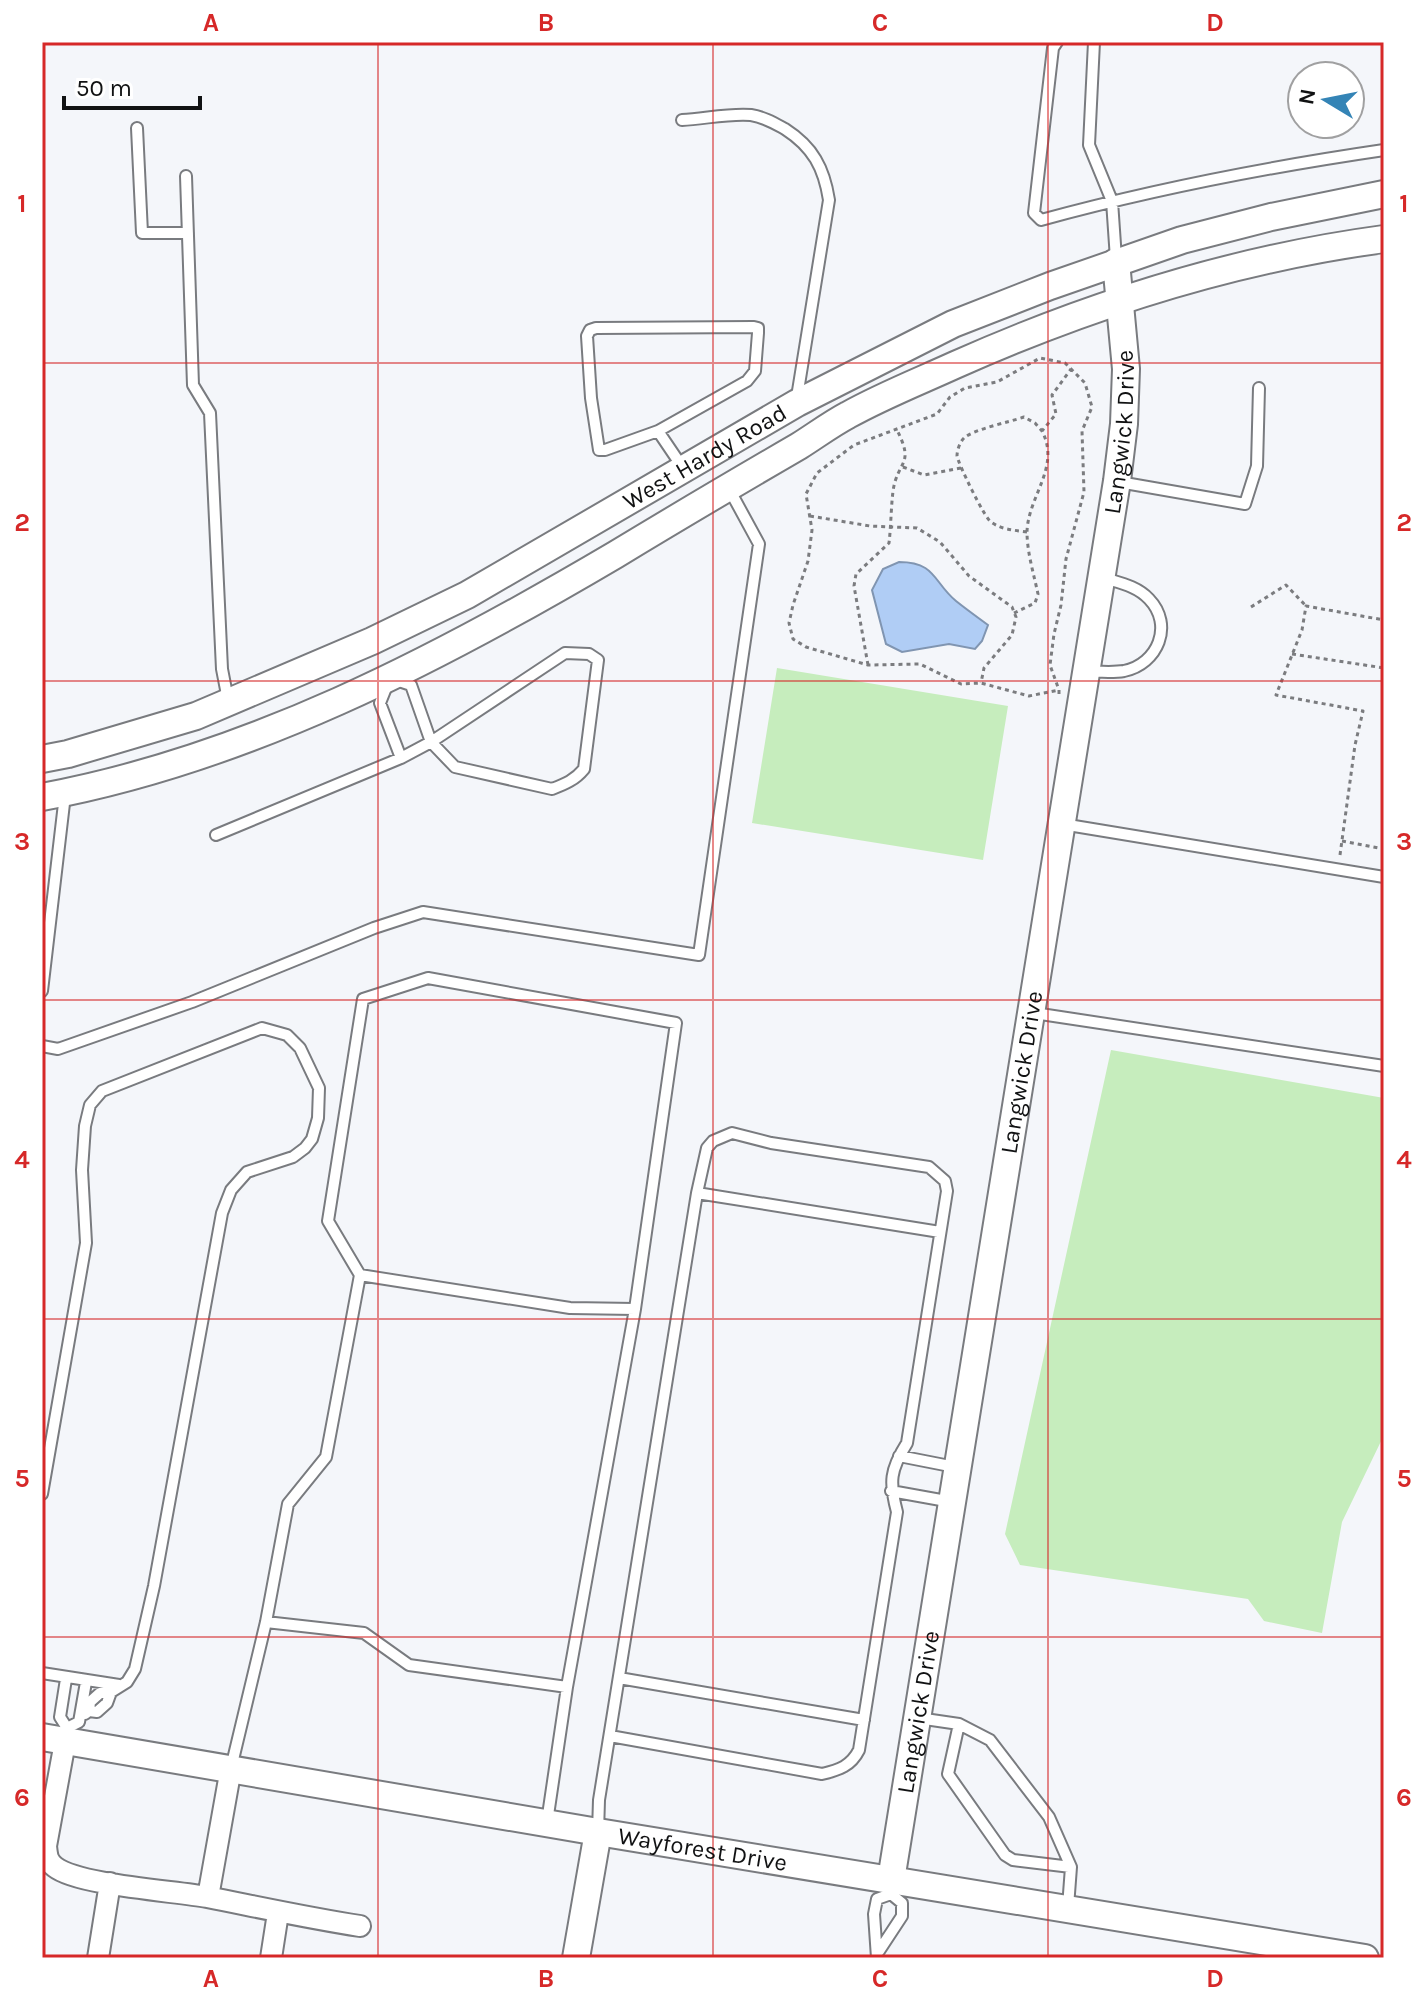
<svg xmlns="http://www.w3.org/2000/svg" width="1426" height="2000" font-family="Karla,sans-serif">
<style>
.green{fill:#c6edbd}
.water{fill:#b0cdf5;stroke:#8095b1;stroke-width:2}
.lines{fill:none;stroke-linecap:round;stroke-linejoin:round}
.service-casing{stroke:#797b7f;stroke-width:14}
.minor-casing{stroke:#797b7f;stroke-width:24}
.tertiary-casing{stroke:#797b7f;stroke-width:30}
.path{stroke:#7b7c7f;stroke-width:3;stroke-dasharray:4 4;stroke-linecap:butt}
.service{stroke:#fff;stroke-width:10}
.minor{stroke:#fff;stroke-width:20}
.tertiary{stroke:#fff;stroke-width:26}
.grid{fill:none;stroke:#d62828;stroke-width:2;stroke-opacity:0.55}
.labels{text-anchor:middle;stroke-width:7;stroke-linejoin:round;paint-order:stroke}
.street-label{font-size:24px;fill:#111213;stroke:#fff}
.neatline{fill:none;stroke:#d62828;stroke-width:3}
.grid-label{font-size:26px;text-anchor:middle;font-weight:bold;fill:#d62828}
</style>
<rect width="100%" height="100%" fill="#f4f6fa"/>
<!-- green -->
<path class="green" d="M777,668L1008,706L983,860L752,823Z
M1111,1050L1384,1098V1435L1342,1522L1322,1633L1264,1621L1248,1599L1020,1565L1005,1534Z"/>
<!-- water -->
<path class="water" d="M899,562C936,562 933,582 956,601C966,609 977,617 988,625L982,641L975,649L949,644L902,652L886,644L872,590L883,569Z"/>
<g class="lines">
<defs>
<path id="service" d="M1057,42L1053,48L1034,213L1041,220C1154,189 1268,167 1384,150
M1094,42L1089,145L1112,201L1116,259
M682,120C704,119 729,113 751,115C764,117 774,123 785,129C813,147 824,168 829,200L797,397
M137,128L142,233H188
M186,176L193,385L210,413L222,669L228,700
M754,327L758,328V333L755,371L747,381L658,431L605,450H599L591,398L587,336L590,330L596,328Z
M658,431L683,468
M1119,482L1245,504L1257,466L1259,388
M1086,672C1098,671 1112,673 1124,671C1158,664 1174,625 1149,599C1137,586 1120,583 1104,578
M1062,824L1384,877
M216,835L401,758L431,742L565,653L589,654L598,660L584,769C575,780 565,784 552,789L455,767L431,742L411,685L390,678L380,703L401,758
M42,991L65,795
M1034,1013L1384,1066
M42,1046L58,1049L192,1002L374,928L423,912L699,955L759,544L728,487
M697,1193L940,1232
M360,1275L570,1308L635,1309
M899,1456L955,1467
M891,1491L952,1502
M42,1494L86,1243L82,1170L85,1126L90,1105L102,1091L262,1028L287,1035L300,1048L319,1088L318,1118L312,1139L305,1148L293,1157L247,1172L231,1190L222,1213L154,1586L135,1669L127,1682L111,1692L100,1693L90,1702L89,1711
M266,1622L364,1633L409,1665L567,1687
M42,1673L119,1685
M619,1678L864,1720
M85,1714L89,1711L97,1712L107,1703L111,1692
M918,1718L959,1724L990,1740L1049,1817L1071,1867L1068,1907
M959,1724L948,1774L1005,1855L1013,1860L1071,1867
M67,1728L79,1722L86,1682
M65,1740L67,1728L60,1717L66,1679
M231,1768L266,1622L288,1504L326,1457L360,1275L328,1221L363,999L428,978L676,1023L635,1309L567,1687L547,1822
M598,1832L599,1800L697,1193L707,1148L713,1141L732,1133L771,1143L929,1167L945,1181L947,1191L907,1443C890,1470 889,1482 897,1512L859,1750C851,1766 839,1770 822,1774L610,1736
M879,1951L902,1916V1903L891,1894
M877,1958L874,1914L877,1899L891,1894"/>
<path id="minor" d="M65,1742L46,1846C47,1855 47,1861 55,1867C78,1885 174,1891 207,1897C258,1907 308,1918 360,1926
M208,1897L231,1768
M98,1958L110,1883
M271,1958L278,1913"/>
<g id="tertiary">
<path id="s1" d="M42,759L68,754L196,716L372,641L467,595L797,403L953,324L1050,286L1182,240L1271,217L1384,194"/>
<path d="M42,797C247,759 437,660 615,555C676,518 737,482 799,446C815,436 831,424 848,415C882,396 920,381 955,365C1092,304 1235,259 1384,239"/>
<path id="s2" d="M42,1737L598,1832L1365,1958"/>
<path id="s3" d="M891,1880L1117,481L1124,424L1126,369L1116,262"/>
<path d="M576,1958L598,1832"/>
</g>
</defs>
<!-- service casing -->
<use href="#service" class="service-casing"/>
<!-- minor casing -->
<use href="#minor" class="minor-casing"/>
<!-- tertiary casing -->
<use href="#tertiary" class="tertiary-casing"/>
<!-- path -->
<path class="path" d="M903,467L924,475L961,468
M810,516L870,526L917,528L940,542L969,576L1012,607L1016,617L1012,635L984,668L981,683
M1027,532C1014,530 1002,530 991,522C984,517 958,463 957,456C957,450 960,442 964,438C974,429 1010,422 1024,417L1035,423L1042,431
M1251,607L1286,585L1306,606
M1014,613L1035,603L1038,594C1034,575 1027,552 1027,532C1028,496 1061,467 1042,431L1056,414L1052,395L1071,369
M1292,654L1384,668
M868,665L854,586L856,574L889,543C891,526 891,508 893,491C898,459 915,466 897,430
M1059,694V690L1050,665L1054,634L1061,605L1066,559L1084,492L1082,431L1092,407L1085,383L1065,363L1040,358L997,382L965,388L950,397L937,414L854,445L817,473L806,494L812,530L808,561L793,605L789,623L793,639L806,647L868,665L920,664L961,684L981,683L1029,696L1059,690
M1342,841L1384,849
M1340,855L1355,745L1363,711L1276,695L1302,630L1306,606L1384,620"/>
<!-- service -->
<use href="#service" class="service"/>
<!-- minor -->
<use href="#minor" class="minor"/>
<!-- tertiary -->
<use href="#tertiary" class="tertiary"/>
</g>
<!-- grid -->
<path class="grid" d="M378,42V1958M713,42V1958M1048,42V1958M42,363H1384M42,681H1384M42,1000H1384M42,1319H1384M42,1637H1384"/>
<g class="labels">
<!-- street labels -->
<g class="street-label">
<text dy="8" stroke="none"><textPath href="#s3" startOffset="1466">Langwick Drive</textPath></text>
<text dy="8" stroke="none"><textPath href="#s1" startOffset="732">West Hardy Road</textPath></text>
<text dy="8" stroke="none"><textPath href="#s3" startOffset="818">Langwick Drive</textPath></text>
<text dy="8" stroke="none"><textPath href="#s3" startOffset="170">Langwick Drive</textPath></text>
<text dy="8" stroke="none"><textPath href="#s2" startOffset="670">Wayforest Drive</textPath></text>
</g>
</g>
<!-- border -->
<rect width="1426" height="2000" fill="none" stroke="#ffffff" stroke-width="88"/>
<!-- north arrow -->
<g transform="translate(1326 100) rotate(280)"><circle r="38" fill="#ffffff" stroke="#a0a0a1" stroke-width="2"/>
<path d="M0-6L14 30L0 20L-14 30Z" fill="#3484b6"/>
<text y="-12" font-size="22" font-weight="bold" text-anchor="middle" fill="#111213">N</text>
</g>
<!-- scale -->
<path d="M64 96v12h136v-12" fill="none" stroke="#111213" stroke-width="4"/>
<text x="76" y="96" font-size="24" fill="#111213" stroke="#ffffff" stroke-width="6" paint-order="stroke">50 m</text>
<rect x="44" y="44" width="1338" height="1912" class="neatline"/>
<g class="grid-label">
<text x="211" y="31">A</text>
<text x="546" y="31">B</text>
<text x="880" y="31">C</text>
<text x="1215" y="31">D</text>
<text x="22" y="212">1</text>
<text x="1404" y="212">1</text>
<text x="22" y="531">2</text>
<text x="1404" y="531">2</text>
<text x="22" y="850">3</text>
<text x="1404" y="850">3</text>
<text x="22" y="1168">4</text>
<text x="1404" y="1168">4</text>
<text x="22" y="1487">5</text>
<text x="1404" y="1487">5</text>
<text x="22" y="1806">6</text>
<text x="1404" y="1806">6</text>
<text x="211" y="1987">A</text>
<text x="546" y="1987">B</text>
<text x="880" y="1987">C</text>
<text x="1215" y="1987">D</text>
</g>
</svg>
